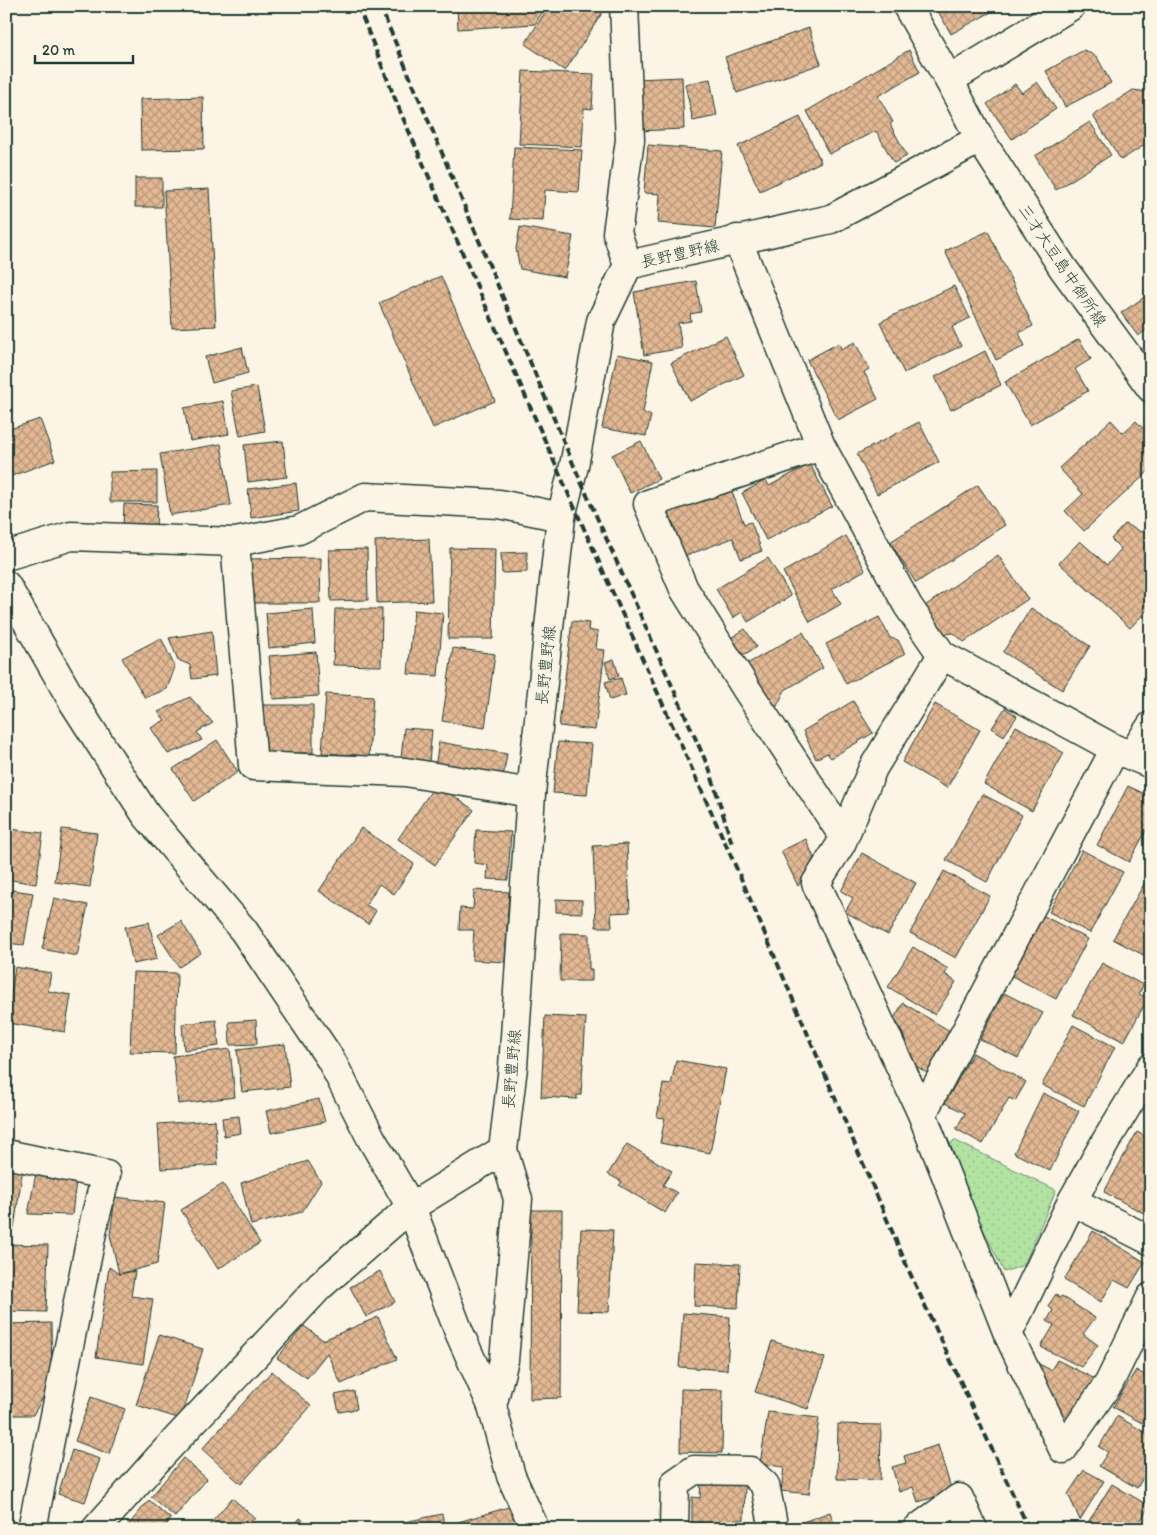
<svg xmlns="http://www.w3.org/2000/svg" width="1157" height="1535" font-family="Itim,'Klee One',sans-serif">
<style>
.park{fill:url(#park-dots);stroke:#68906c}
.building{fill:url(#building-cross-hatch);stroke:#1f3d34}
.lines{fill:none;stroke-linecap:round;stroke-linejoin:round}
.minor-casing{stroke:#1f3d34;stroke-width:31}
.major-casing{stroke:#1f3d34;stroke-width:31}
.minor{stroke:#fcf5e5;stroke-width:28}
.major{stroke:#fcf5e5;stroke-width:28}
.rail{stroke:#1f3d34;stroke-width:4;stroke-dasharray:8 4;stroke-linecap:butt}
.labels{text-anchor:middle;stroke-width:4;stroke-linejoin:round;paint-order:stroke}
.street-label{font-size:16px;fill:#1f3d34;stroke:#fcf5e5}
</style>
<defs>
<pattern id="park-dots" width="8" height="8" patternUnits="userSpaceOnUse" patternTransform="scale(1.25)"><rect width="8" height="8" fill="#b2e3a3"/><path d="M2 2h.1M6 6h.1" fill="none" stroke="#99c48d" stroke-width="1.8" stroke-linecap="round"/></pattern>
<pattern id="building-cross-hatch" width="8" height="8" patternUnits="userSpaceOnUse" patternTransform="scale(1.25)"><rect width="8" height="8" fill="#e3b893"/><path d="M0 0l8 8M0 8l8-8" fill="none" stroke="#b79779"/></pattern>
</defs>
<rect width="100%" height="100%" fill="#fcf5e5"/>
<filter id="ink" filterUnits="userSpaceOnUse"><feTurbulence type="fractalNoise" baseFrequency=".02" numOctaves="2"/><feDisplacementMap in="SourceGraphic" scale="10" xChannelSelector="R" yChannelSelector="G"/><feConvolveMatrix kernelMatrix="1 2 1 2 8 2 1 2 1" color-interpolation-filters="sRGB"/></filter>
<g filter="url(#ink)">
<!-- park -->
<path class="park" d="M954,1140L1056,1190L1024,1265L1004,1272L945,1150Z"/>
<!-- building -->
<path class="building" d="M457,6H545V8L535,24L458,29Z
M549,6H598L604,10L565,71L525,44Z
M935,6H1002L951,34Z
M809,28L821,64L737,93L725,57Z
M909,50L920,72L878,96L893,122L890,124L907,156L894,163L876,131L829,154L807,111Z
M1084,50L1097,57L1111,83L1065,107L1046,71Z
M523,71L594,74L592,109L584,108L582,147L519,144Z
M682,77L684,129L638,131L636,79Z
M710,79L717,116L693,121L685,84Z
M1037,82L1056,109L1012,139L987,104L1015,84L1022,93Z
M1133,90L1148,92L1151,96V141L1121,160L1093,116Z
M203,97L204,149L141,150L140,99Z
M800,117L821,162L760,191L738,146Z
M1090,122L1111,155L1056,190L1035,156Z
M648,145L722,151L715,228L658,223L660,194L644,193Z
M514,147L582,150L579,192L545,190L543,221L510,219Z
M135,178H162V207H135Z
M209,189L216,326L172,328L164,191Z
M520,227L573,236L565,277L520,269L516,249Z
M988,231L1033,326L1019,333L1025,346L996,360L945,251Z
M441,276L495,401L433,428L379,303Z
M696,281L701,312L690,314L691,321L678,323L682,348L644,355L634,292Z
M954,286L970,318L952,327L961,346L904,373L880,322Z
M1146,296L1151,303V327L1138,336L1121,313Z
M726,336L744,375L690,401L671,363Z
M1079,339L1091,359L1075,369L1088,391L1030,425L1005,382Z
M855,342L869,369L864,372L878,399L838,420L807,360L839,343L841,349Z
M242,347L248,373L212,383L205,357Z
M985,351L1001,385L951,410L935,377Z
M617,354L653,361L643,412L651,416L646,436L602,428Z
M257,387L265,431L240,436L231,391Z
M223,401L229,434L190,441L184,408Z
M6,418L10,429L40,419L55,460L6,478Z
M1111,420L1123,433L1136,421L1151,437V469L1084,531L1065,511L1083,494L1059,468Z
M919,422L939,462L877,494L857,454Z
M283,441L287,477L248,482L244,445Z
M641,441L659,479L630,493L612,455Z
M221,444L231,505L170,515L160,454Z
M810,464L832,506L766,540L742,493L766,480L769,486Z
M157,471V502H110V472Z
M296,483L299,511L251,518L248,489Z
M978,485L1005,525L916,583L890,542Z
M731,489L744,524L751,522L762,551L741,559L733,538L685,556L669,512Z
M124,504L157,505L156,529L123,527Z
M1151,523V606L1130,628L1059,563L1080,541L1107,565L1121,549L1111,539L1125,524L1141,532Z
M846,536L865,570L832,589L841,604L810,622L783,572Z
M429,539L432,601L377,603L375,541Z
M450,548L495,549L493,639H448Z
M367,549L368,600L331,601L329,550Z
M527,552V572L502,573L501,553Z
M998,555L1028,599L964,642L954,633L945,634L925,606Z
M321,558L320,603H247V559Z
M768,558L791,596L748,622L742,612L733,618L716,589Z
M1031,608L1090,646L1062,690L1003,652Z
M313,609L315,643L269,648L266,613Z
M335,609H382L381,666L333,665Z
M414,610L443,613L438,676L408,674Z
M879,617L890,638L898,640L905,654L846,684L826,644Z
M572,621L589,623L588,630L598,632L596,649L605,650L595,730L559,726Z
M745,629L757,647L738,658L728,640Z
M212,631L216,676L192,679L190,665L178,660L169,638Z
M803,632L823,668L785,690L774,712L747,664Z
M161,638L175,667L167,689L145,698L122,658Z
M453,648L495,654L485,728L442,721Z
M316,652L319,696L273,699L269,656Z
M614,659L619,676L610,679L605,662Z
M621,678L626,695L610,700L605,682Z
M326,694L373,697L369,756L322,753Z
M190,697L213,723L197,732L202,740L168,754L151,728L165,720L158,712Z
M853,701L873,733L831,758L827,753L816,759L803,731Z
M935,704L980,730L947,788L902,762Z
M260,705H313V753H260Z
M1005,708L1017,716L1004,736L992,728Z
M1016,726L1064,753L1032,811L984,784Z
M404,728L432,730L429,762L401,760Z
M217,740L238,772L194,801L173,769Z
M439,742L507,754L503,778L435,767Z
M558,742L592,744L587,795L553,793Z
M436,784L474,810L435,865L398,839Z
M1128,786L1151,797V822L1129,862L1097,845Z
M982,794L1022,815L987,882L946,860Z
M361,828L414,864L394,894L379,884L366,905L376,911L368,924L319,891Z
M10,829L43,833L36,884L6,879V857Z
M62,829L97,833L90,887L55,882Z
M476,830L511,832L508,880L487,879L488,865L474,863Z
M806,839L814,858L798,886L781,851Z
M627,844L630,912L611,913L612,927H596L593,846Z
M1082,850L1123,872L1090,933L1049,912Z
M862,853L916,883L888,935L845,912L853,898L841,891Z
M944,871L990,896L956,958L910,933Z
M1149,875L1151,876V959L1113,939Z
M6,889L33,893L24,945L6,943Z
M474,890L509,892L505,962L472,960L474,930H459L460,908L473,909Z
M54,898L88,905L77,956L42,949Z
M556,899L582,900V913L556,912Z
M1042,915L1088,939L1056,999L1010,975Z
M181,921L201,953L179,967L158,935Z
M149,922L157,959L133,964L125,927Z
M561,933L589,934V969H592V981H560Z
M913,947L948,969L945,974L956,982L935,1015L888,987Z
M1102,963L1143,985L1139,994L1148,998L1124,1042L1073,1015Z
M15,967L51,973L48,991L71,995L65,1032L7,1023Z
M133,972L177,973L175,1053L130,1052Z
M1004,993L1043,1013L1018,1058L980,1039Z
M903,1003L955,1034L932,1076L916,1066L899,1025L893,1020Z
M545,1016L586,1018L581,1095H577V1099L541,1097Z
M216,1020L219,1046L184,1050L182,1024Z
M256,1020L257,1044L230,1045L229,1022Z
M1073,1025L1115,1047L1084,1106L1042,1085Z
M285,1044L290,1087L242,1092L237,1050Z
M230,1049L235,1097L178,1104L173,1056Z
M973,1053L1026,1082L1015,1101L1009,1098L983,1144L956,1129L965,1113L945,1103Z
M676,1060L726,1069L710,1153L660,1143L665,1118L657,1117L663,1084L671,1085Z
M1043,1093L1079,1111L1050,1171L1014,1153Z
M319,1099L325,1122L271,1133L266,1111Z
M239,1116L241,1133L224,1136L222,1118Z
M215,1120L218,1165L161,1169L158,1124Z
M1137,1132L1151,1139V1212L1149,1216L1104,1192Z
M627,1144L672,1171L663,1185L677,1193L665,1213L619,1185L622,1182L608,1174Z
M308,1161L321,1182L302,1212L251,1225L241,1183Z
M6,1165L23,1168L14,1228L6,1227Z
M36,1173L76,1180L72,1215L28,1214Z
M223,1184L260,1243L218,1269L181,1210Z
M115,1197L165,1203L157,1264L119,1274L110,1235Z
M531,1210H562L561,1398L530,1399Z
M581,1229L613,1230L609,1312L577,1311Z
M1093,1231L1145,1262L1129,1288L1114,1280L1101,1302L1064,1280Z
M6,1244L48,1245L46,1312L6,1311Z
M696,1262L740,1264L738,1308L694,1306Z
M109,1267L119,1274L135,1271L131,1296L153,1299L143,1364L96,1357Z
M380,1271L395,1302L366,1317L350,1287Z
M1056,1294L1059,1298L1062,1296L1095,1318L1083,1334L1098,1345L1081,1367L1041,1347L1054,1325L1047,1321L1053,1310L1048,1306Z
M683,1313L730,1317L727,1370L679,1367Z
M378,1317L397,1359L341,1384L327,1353L307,1378L277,1358L304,1326L323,1340Z
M51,1323L52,1382L33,1415H6V1324Z
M159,1335L203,1349L181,1419L136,1405Z
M772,1341L825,1358L808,1409L755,1392Z
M1057,1360L1095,1379L1073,1428L1055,1419L1034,1375L1039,1364L1051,1370Z
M1136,1370L1151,1379V1408L1142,1423L1113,1407Z
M272,1371L311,1406L241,1484L202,1449Z
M681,1389L723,1390L722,1453L680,1452Z
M354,1391L357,1409L339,1412L335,1395Z
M91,1397L125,1409L109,1454L75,1441Z
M768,1412L819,1418L809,1494L781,1491L784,1467L760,1464Z
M1117,1416L1151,1436V1465L1137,1488L1099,1466L1108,1452L1099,1447Z
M838,1424L881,1425L880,1480L837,1479Z
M938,1445L952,1492L918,1502L913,1487L899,1492L892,1467L906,1463L904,1456Z
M72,1450L100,1459L85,1502L58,1494Z
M183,1458L207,1479L175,1517L151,1497Z
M1084,1470L1104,1481L1080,1520L1068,1494Z
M701,1480L745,1481L744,1520H734V1529H692V1497L700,1498Z
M1112,1484L1149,1506L1136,1529H1084Z
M232,1498L255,1518L245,1529H206Z
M149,1500L171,1519L163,1529H125Z
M512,1506L519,1529H456L455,1523Z
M830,1512L836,1529H793L792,1526Z
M442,1514L445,1529H372Z
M300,1518L314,1529H292Z"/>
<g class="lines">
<defs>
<path id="minor" d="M624,6L630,140L617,233L628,265
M949,80L1071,6
M737,239L821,446L908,606L942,655
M821,446L648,504L684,589L747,690L844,837
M235,542L253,766L405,772L531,793
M6,556L71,536L235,542L299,530L365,497L499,504L561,517
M6,585L72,700L146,815L244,931L331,1060L371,1138L411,1207L320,1286L157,1460L96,1529
M1132,755L1151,726
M1151,764L1115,749L942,655L873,768L841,844L816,883L922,1114L1008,1334L1072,1201L1106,1141L1151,1067
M922,1114L1115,749
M6,1154L106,1175L95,1218L32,1529
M1072,1201L1151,1241
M1008,1334L1063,1449L1109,1383L1151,1297
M492,1406L504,1360L518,1199L503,1150
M674,1529L675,1483L694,1470L750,1471L765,1485L774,1529
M917,1529L959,1498L973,1529"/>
<path id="major" d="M907,6L949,80L980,139L1063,268L1151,388
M535,1529L511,1476L492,1406L459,1332L411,1207L503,1150L513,1067L531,793L561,517L574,466L601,321L628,265L831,219L980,139"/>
</defs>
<!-- minor casing -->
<use href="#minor" class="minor-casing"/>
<!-- major casing -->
<use href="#major" class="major-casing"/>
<!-- minor -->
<use href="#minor" class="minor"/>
<!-- major -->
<use href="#major" class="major"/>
<!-- rail -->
<path class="rail" d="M358,6L400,111L568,493L744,885L909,1271L1029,1529
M380,6L574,466L710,771L732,844"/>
</g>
</g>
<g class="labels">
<!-- street labels -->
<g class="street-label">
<text transform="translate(680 253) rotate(-13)" y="6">長野豊野線</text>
<text transform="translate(1063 265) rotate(56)" y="6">三才大豆島中御所線</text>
<text transform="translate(545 665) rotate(-84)" y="6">長野豊野線</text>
<text transform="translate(511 1069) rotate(-85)" y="6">長野豊野線</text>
</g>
</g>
<!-- margin -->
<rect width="1157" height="1535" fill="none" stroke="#fcf5e5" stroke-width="25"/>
<rect x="12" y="12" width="1132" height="1510" fill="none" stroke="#1f3d34" stroke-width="2" filter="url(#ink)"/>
<!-- scale -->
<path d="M35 55v8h98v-8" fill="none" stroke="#1f3d34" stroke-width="2.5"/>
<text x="42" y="55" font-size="15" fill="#1f3d34" stroke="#fcf5e5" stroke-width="4" paint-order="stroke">20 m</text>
</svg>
